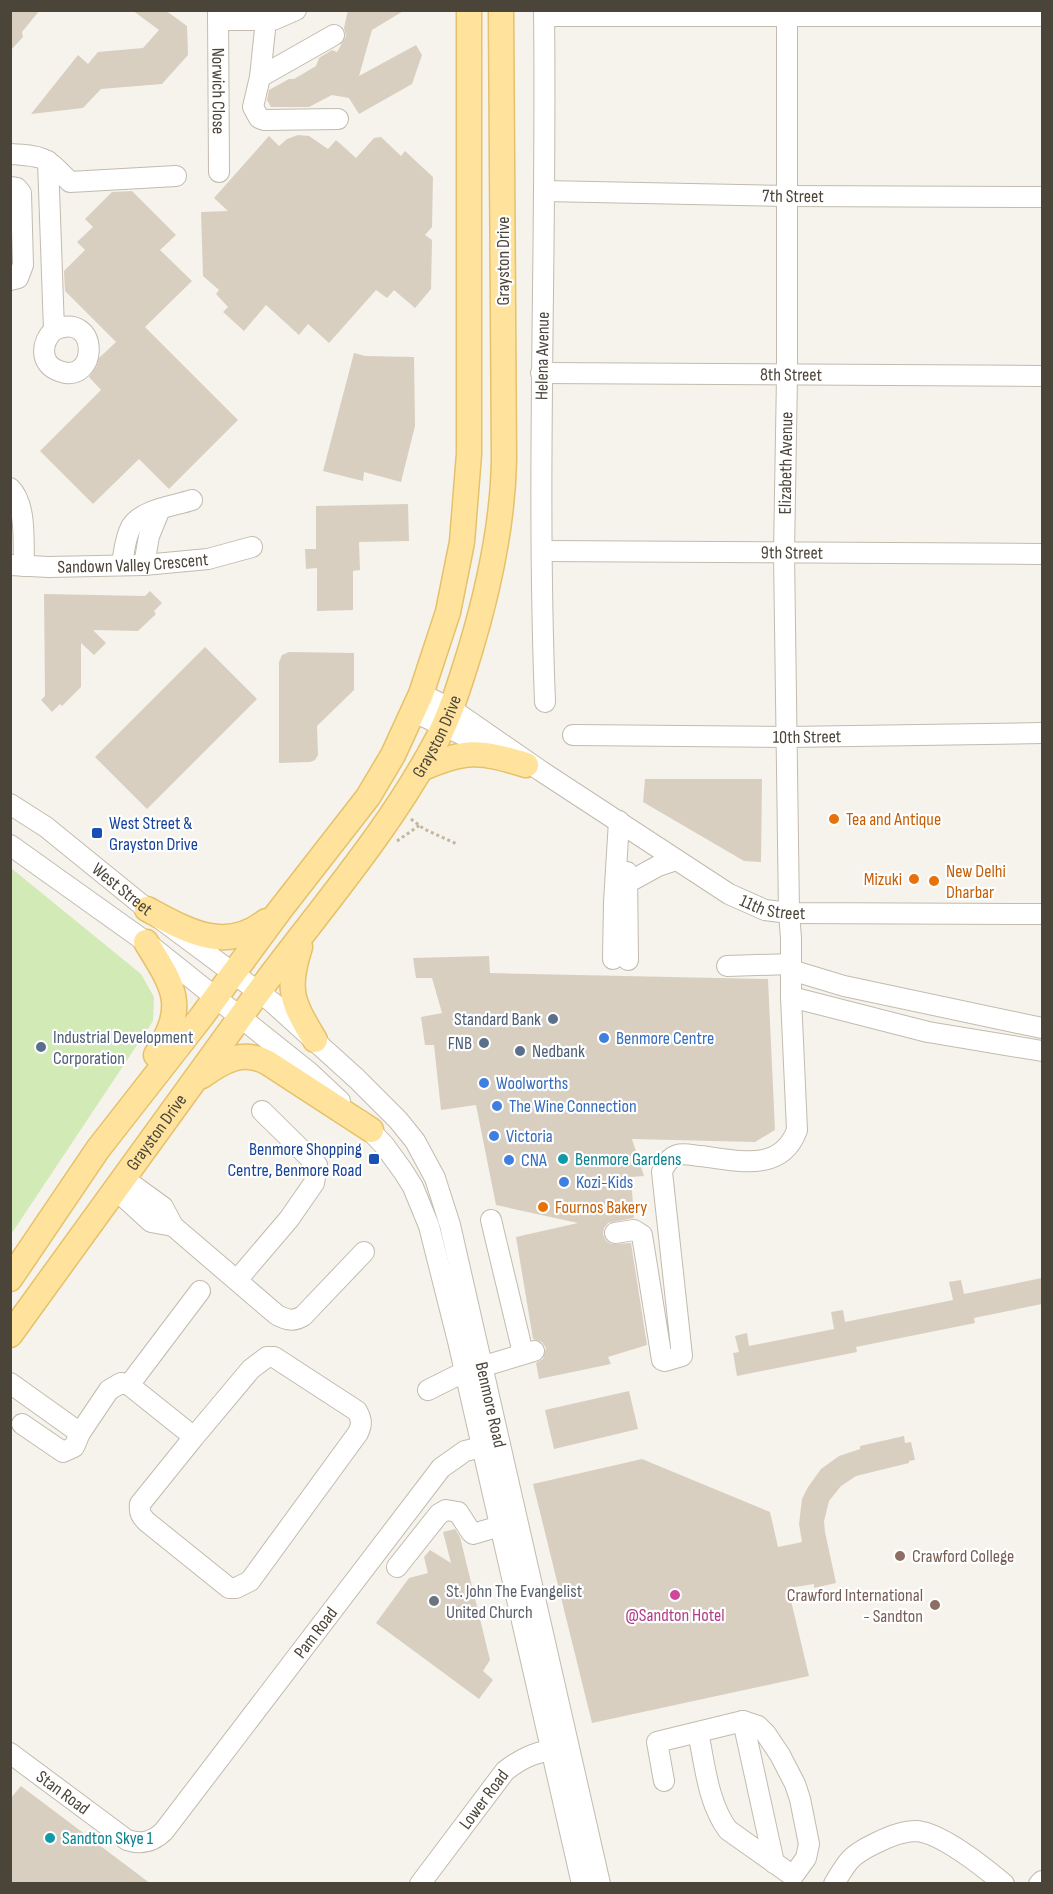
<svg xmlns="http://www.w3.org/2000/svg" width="1053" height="1894" font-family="'Sofia Sans Condensed',sans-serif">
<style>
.green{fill:#d2eab5}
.building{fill:#d8cfc1}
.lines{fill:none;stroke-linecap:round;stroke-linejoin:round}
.minor-casing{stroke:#c2bbae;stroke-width:22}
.major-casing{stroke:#e6c16a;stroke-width:27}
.path{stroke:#c4b79f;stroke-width:3;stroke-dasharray:3 3;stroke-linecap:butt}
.minor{stroke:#fff;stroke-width:20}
.major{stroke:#ffe39c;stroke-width:24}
.food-dot{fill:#e8710a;stroke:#fff;stroke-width:2}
.transit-dot{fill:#1a4fb4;stroke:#fff;stroke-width:2}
.service-dot{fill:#5c6f8a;stroke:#fff;stroke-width:2}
.shop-dot{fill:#3f7fe0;stroke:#fff;stroke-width:2}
.culture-dot{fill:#0f9aa8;stroke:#fff;stroke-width:2}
.education-dot{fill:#8d6e63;stroke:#fff;stroke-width:2}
.hotel-dot{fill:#d1479c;stroke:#fff;stroke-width:2}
.worship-dot{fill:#6b7280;stroke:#fff;stroke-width:2}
.labels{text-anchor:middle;stroke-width:4.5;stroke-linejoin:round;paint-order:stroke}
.street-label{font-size:18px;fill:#4b4439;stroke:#fff}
.food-label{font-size:18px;fill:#c56008;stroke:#fff;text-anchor:start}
.transit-label{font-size:18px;fill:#164399;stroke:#fff;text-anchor:start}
.service-label{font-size:18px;fill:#4e5e75;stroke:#fff;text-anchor:end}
.shop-label{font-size:18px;fill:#366cbe;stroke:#fff;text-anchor:start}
.culture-label{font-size:18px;fill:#0d838f;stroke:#fff;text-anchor:start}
.education-label{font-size:18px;fill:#785e54;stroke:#fff;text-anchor:start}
.worship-label{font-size:18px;fill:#5b616d;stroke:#fff;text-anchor:start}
.hotel-label{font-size:18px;fill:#b23c85;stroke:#fff}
</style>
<rect width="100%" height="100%" fill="#f6f3ec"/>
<!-- green -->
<path class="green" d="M11,868L141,974L154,997L153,1021L12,1233Z"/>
<!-- building -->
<path class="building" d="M10,10H40L22,32L23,37L10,51Z
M132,10H165L187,26L188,55L162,84L101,89L83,108L31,114L78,55L88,64L98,52L143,48L159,30Z
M348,10H405L372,30L359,76L416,45L422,55L412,84L359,114L349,98L332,95L309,107H271L267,100L269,90L289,79H294L316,66L319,58L332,50L337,52L346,36L344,28Z
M298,135L309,136L328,149L336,140L356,158L374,138L381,137L401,156L405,151L433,177L432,227L425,235L432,240L431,289L415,308L394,290L387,298L376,290L329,343L308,324L299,335L266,305L244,331L223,312L228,307L216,294L219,290L203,276L201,212L228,211L214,198L269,136L279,146L287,139Z
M132,191L176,235L160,250L192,281L145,327L238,420L169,489L139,459L93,504L40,451L101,390L89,377L97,366L99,358L116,342L65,291L64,271L85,250L77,242L93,227L85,219L112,192Z
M354,353L365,356L414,357L415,426L401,482L364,472L363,481L323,471Z
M408,504L409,541L359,542L360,570L353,571V610L317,611V568L306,569L305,549H316V506Z
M150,591L162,603L154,611L156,614L138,631L93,630L106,643L94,655L81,643V687L62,706L60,704L52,712L41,700L45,696L44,594L145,596Z
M205,647L257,699L147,809L95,757Z
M289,652L354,653V690L317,726L318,755L315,760L310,762L279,763V662L282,655Z
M645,779H762L761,862L744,861L643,802Z
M489,956L490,973L768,979L775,1130L755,1142L632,1139L644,1176L631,1177L634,1218L608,1223L604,1228L603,1234L606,1241L611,1244L631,1243L647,1345L608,1357L611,1364L539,1379L536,1363L543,1359L546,1348L542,1342L533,1339L516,1237L578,1223L496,1205L476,1105L441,1110L434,1045H425L421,1017L442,1013L432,978H416L413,958Z
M1042,1278V1304L974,1318L975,1323L856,1347L857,1352L737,1376L733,1353L739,1352L735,1336L747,1333L749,1346L834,1329L831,1312L843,1310L845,1322L953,1300L949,1282L961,1280L964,1294Z
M629,1391L638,1429L554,1449L545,1410Z
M904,1436L905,1443L911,1442L915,1460L909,1461V1463L856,1476L841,1486L829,1501L824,1521L825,1532L836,1583L814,1588V1584L788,1588L809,1676L592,1723L533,1484L642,1459L770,1512L778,1547L802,1542L799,1524L802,1499L808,1487L821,1469L839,1456L860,1449V1446Z
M455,1529L460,1537L490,1660L483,1671L493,1680L479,1699L376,1623L409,1578L428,1573L424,1557L430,1550L451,1563L443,1532Z
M21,1786L151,1884H10V1799Z"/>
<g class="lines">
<defs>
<g id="minor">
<path id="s1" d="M218,10L219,172"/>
<path d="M544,10C547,241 536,471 545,702"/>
<path d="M544,16H1042"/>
<path d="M218,20H273L296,10"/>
<path d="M266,20L260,77L253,107L259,118L264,120L338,119"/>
<path d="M260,77L334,35"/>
<path d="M10,154C46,156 45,157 70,182L176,176"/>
<path d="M48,161L54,330C41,342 39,364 59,371C99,386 100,310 54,330"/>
<path d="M10,187L17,188L21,193L23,265L18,278L10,280"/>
<path id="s2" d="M544,191L788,196L1042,197"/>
<path id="s3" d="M541,373L1042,376"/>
<path d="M10,488C27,504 23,544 24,566"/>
<path id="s4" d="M542,551L1042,554"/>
<path d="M122,564C124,552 125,538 131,527C142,509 174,506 192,500"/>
<path id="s5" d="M10,565L49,567L144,565L208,559L252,547"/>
<path d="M144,565L149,536L160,509"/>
<path id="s6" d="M421,694L450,708L541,771L729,894L765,910L789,913L1042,914"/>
<path d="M414,712L495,750"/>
<path id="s7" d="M573,735L788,737L1042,733"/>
<path id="s8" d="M10,804L46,827L147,909L272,1002L357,1079L398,1120L415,1141L435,1178L450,1225L600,1884"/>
<path d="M10,845L146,942L309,1072L340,1101"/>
<path d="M627,872L628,960"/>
<path d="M627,883L658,866L676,860"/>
<path d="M613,959L614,902L619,821"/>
<path d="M727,966L791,964"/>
<path d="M791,970L844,986L1042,1028"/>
<path d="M791,997L928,1032L1042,1051"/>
<path d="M361,1121L384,1145L403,1171L413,1187L429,1226L458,1341L582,1884"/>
<path d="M123,1178L163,1207L173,1226L277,1315C287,1320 293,1322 303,1316L364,1252"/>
<path d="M115,1189L151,1222L173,1226"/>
<path d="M491,1220L523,1353"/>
<path id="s9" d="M615,1233L634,1230L642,1235L662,1360L665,1361L682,1356L662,1172C664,1166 667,1161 673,1157C680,1152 691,1155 700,1156C736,1160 781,1174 797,1130L791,997V938L789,913L784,553L787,376V10"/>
<path d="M237,1280L289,1219L314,1183L317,1165L262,1111"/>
<path d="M10,1383L80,1433L109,1390L121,1383L129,1385L194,1437L140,1504C139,1513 141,1516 147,1522L229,1588H236L250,1581L358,1433C362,1424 362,1420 357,1411L274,1357H267L251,1369L194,1437"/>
<path d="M129,1385L200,1291"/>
<path d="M428,1390L464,1372L534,1351"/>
<path d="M22,1424L63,1452L74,1447L80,1433"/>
<path d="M397,1567L439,1514L446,1510L458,1512L471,1532L473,1534L500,1526"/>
<path d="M743,1721L774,1863"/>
<path id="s10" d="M10,1753L127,1840C142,1845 153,1842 164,1831L441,1468L465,1451L495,1444"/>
<path d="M664,1781L657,1742L743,1721L758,1726L766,1734L780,1755L795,1784L800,1799L809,1844L806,1858L793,1876L728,1830C708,1803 705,1766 698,1732"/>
<path id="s11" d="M420,1884L505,1771C524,1756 539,1751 563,1748"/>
<path d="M834,1884C848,1860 851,1855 876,1843C888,1837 903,1831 916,1831C940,1832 985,1868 1004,1884"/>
<path d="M1039,1884L1042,1881"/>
</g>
<g id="major">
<path d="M421,769C466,749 480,751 526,765"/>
<path d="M147,909C186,930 225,954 266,921"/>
<path d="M146,942C175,989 187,1005 156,1055"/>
<path d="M300,947C286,990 292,1002 315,1040"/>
<path d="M202,1076C223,1061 243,1049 268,1063L371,1130"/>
<path d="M10,1279L98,1149L202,1016L280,910L368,797L393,755L421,694L448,612L462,542L469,454V10"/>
<path id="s12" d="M10,1335C92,1221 174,1107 257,994C319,910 390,830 438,738C452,710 461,680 470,651C489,588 503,525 504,459L501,10"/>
</g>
</defs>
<!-- minor casing -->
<use href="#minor" class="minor-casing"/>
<!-- major casing -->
<use href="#major" class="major-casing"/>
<!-- path -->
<path class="path" d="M411,819L424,829L457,844
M397,841L420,825"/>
<!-- minor -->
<use href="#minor" class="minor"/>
<!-- major -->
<use href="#major" class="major"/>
</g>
<!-- markers -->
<g class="food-dot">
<circle cx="834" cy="819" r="6"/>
<circle cx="914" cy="879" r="6"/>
<circle cx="934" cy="881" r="6"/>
<circle cx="543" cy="1207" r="6"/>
</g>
<g class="transit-dot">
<rect x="91" y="827" width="12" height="12" rx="3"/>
<rect x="368" y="1153" width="12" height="12" rx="3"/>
</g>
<g class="service-dot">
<circle cx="553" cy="1019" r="6"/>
<circle cx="484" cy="1043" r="6"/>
<circle cx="41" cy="1047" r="6"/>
<circle cx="520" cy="1051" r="6"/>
</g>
<g class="shop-dot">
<circle cx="604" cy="1038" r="6"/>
<circle cx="484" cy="1083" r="6"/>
<circle cx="497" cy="1106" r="6"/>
<circle cx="494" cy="1136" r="6"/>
<circle cx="509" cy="1160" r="6"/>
<circle cx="564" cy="1182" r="6"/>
</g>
<g class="culture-dot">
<circle cx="563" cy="1159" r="6"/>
<circle cx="50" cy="1838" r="6"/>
</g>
<g class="education-dot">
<circle cx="900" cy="1556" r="6"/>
<circle cx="935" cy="1605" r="6"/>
</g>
<circle class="hotel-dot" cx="675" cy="1595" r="6"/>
<circle class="worship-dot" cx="434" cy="1601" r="6"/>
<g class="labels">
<!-- street labels -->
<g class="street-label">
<text dy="6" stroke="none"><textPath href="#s1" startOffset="81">Norwich Close</textPath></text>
<text dy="6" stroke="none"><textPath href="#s2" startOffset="249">7th Street</textPath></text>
<text transform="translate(503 261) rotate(-90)" y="6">Grayston Drive</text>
<text transform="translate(542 356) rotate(-89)" y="6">Helena Avenue</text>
<text dy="6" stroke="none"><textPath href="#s3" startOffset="250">8th Street</textPath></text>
<text dy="6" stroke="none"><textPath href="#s9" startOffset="1186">Elizabeth Avenue</textPath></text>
<text dy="6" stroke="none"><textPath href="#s4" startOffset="250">9th Street</textPath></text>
<text dy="6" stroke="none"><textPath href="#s5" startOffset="123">Sandown Valley Crescent</textPath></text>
<text dy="6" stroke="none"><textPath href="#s12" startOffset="736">Grayston Drive</textPath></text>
<text dy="6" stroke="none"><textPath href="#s7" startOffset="234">10th Street</textPath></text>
<text dy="6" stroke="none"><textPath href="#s8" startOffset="141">West Street</textPath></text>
<text dy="6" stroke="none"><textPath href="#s6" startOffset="414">11th Street</textPath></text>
<text dy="6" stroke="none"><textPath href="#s12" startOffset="250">Grayston Drive</textPath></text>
<text dy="6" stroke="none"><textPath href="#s8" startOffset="804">Benmore Road</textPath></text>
<text dy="6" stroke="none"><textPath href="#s10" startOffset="436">Pam Road</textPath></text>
<text dy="6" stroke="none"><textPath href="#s10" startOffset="66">Stan Road</textPath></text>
<text dy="6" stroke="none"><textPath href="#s11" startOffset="106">Lower Road</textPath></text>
</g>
<!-- food labels -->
<g class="food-label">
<text x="846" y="825">Tea and Antique</text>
<text x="946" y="877">New Delhi<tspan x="946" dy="21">Dharbar</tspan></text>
<text x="902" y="885" text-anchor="end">Mizuki</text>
<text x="555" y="1213">Fournos Bakery</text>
</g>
<!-- transit labels -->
<g class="transit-label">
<text x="109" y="829">West Street &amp;<tspan x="109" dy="21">Grayston Drive</tspan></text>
<text x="362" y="1155" text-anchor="end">Benmore Shopping<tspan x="362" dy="21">Centre, Benmore Road</tspan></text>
</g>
<!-- service labels -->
<g class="service-label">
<text x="541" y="1025">Standard Bank</text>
<text x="53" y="1043" text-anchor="start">Industrial Development<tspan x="53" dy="21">Corporation</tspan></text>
<text x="472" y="1049">FNB</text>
<text x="532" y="1057" text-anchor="start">Nedbank</text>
</g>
<!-- shop labels -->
<g class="shop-label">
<text x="616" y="1044">Benmore Centre</text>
<text x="496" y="1089">Woolworths</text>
<text x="509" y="1112">The Wine Connection</text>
<text x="506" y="1142">Victoria</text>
<text x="521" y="1166">CNA</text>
<text x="576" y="1188">Kozi-Kids</text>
</g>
<!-- culture labels -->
<g class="culture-label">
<text x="575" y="1165">Benmore Gardens</text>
<text x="62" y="1844">Sandton Skye 1</text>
</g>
<!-- education labels -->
<g class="education-label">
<text x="912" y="1562">Crawford College</text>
<text x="923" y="1601" text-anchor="end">Crawford International<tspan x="923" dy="21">- Sandton</tspan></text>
</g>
<!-- worship labels -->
<g class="worship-label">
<text x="446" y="1597">St. John The Evangelist<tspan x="446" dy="21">United Church</tspan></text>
</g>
<!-- hotel labels -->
<g class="hotel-label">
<text x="675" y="1621">@Sandton Hotel</text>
</g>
</g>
<!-- border -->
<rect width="1053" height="1894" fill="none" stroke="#4b4439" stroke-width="24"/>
</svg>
